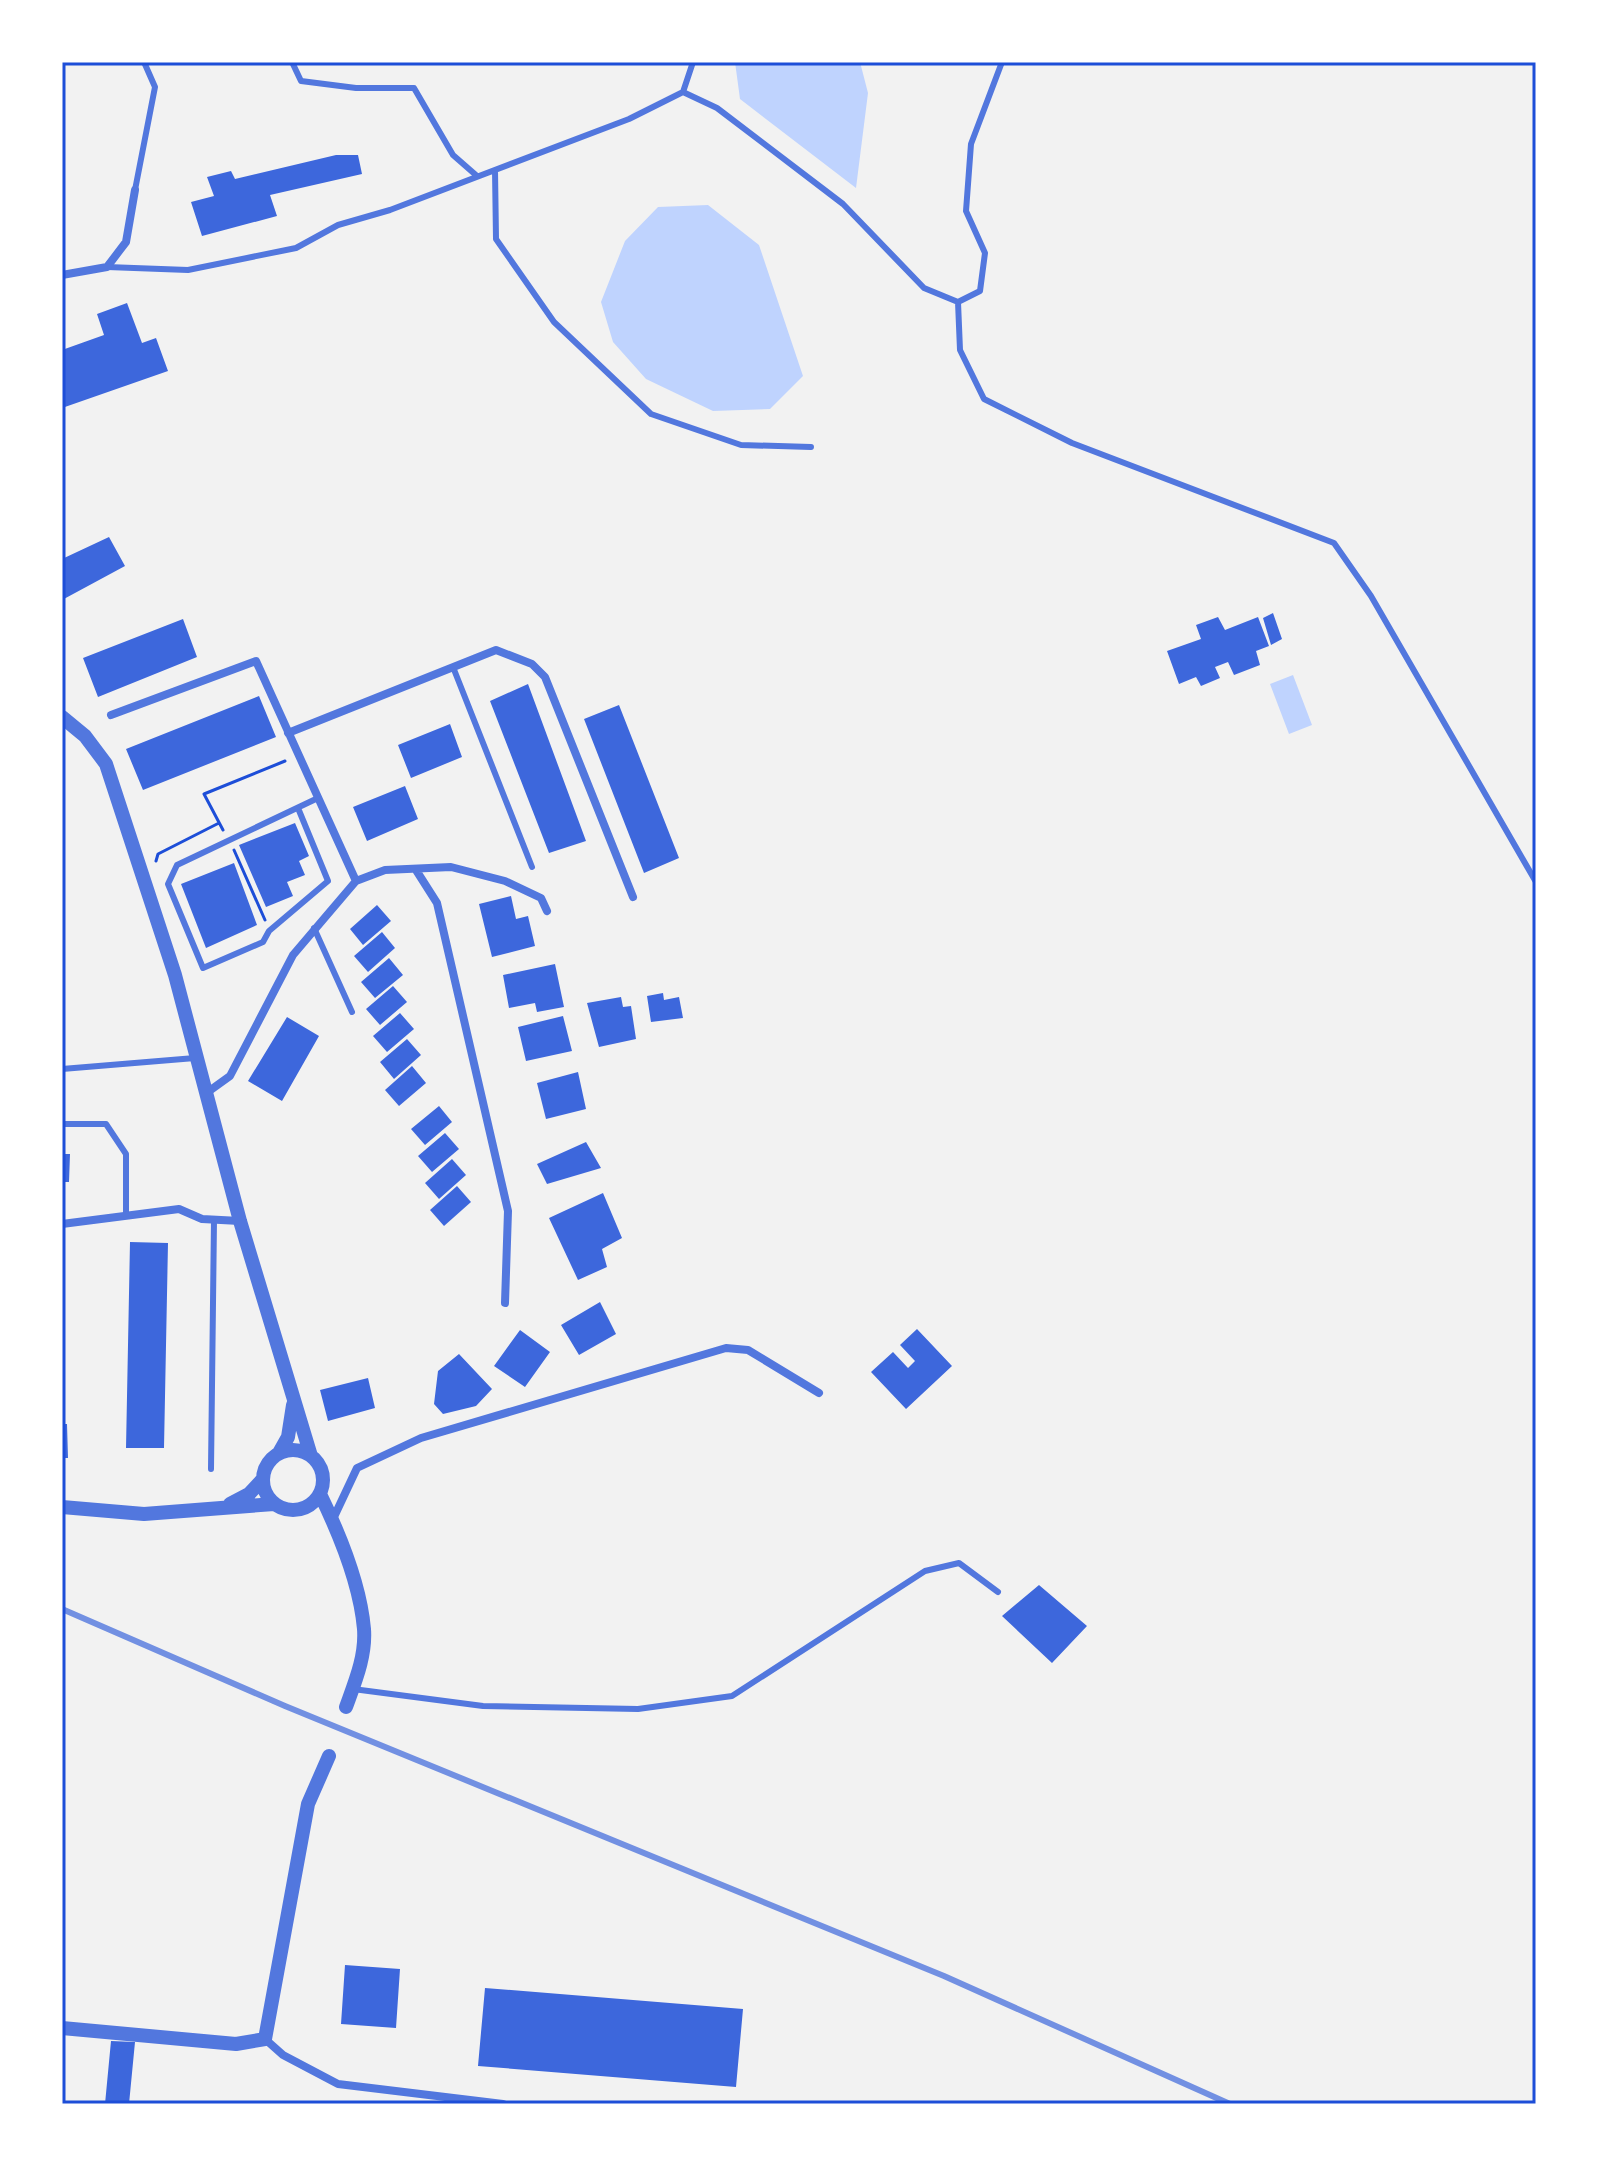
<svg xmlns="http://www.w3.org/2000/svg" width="1598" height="2166" font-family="Quicksand,sans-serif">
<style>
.water{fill:#bfd3fe}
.building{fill:#3d67dc}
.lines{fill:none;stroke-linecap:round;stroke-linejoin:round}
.path{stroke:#1d4ed8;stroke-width:3}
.service{stroke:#5277de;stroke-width:6}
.minor{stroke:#5277de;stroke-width:8}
.tertiary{stroke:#5277de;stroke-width:14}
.rail{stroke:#7290e2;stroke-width:6}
.neatline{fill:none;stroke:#1d4ed8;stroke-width:3}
</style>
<rect width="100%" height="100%" fill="#f2f2f2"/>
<!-- water -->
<path class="water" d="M735,62H860L868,93L856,188L740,99Z
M708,205L759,245L803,376L770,409L713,411L646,379L613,342L601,302L625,241L658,207Z
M1293,675L1312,725L1289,734L1270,684Z"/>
<!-- building -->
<path class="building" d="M336,155H358L362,174L270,195L277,216L202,236L191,202L214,196L207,177L231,171L235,179Z
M127,303L142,343L156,338L168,371L62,408V350L104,335L97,314Z
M109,537L125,566L62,600V559Z
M1273,613L1282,639L1271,645L1263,618Z
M1218,617L1225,630L1258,617L1269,646L1256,651L1260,665L1234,675L1228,662L1215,667L1220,678L1201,686L1196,677L1179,684L1167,651L1201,639L1196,625Z
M183,619L197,657L98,697L83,658Z
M528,684L586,841L549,853L490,701Z
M259,696L276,737L143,790L126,749Z
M619,705L679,858L644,873L584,719Z
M450,724L462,757L411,778L398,745Z
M405,786L418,819L367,841L353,807Z
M295,823L309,856L299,861L305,875L287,882L293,896L266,907L239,845Z
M234,863L257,925L206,948L181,884Z
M511,896L516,919L528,916L535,946L492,957L479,904Z
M377,905L391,921L363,945L350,929Z
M382,932L395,948L368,972L354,956Z
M389,958L403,975L375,998L361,982Z
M555,964L564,1007L537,1012L535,1003L509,1008L503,975Z
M393,986L407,1002L380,1025L366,1009Z
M663,993L664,1000L679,997L683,1018L651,1022L647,996Z
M621,997L623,1007L631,1006L636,1039L599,1047L587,1003Z
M400,1013L414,1029L387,1052L373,1036Z
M563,1016L572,1051L526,1061L518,1027Z
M287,1017L319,1036L282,1101L248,1081Z
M407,1039L421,1055L394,1079L380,1062Z
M412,1066L426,1083L399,1106L385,1090Z
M578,1072L586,1109L546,1119L537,1083Z
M439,1106L452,1122L425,1145L411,1129Z
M445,1133L459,1149L432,1172L418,1156Z
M586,1142L601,1168L547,1184L537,1164Z
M62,1154H70L69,1182H62Z
M452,1159L466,1175L439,1199L425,1183Z
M457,1186L471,1202L444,1226L430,1210Z
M603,1193L622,1238L602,1249L607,1267L578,1280L549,1218Z
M130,1242L168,1243L164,1448H126Z
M600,1302L616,1334L579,1355L561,1325Z
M917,1329L952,1366L906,1409L871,1372L893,1352L908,1368L915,1361L900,1345Z
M520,1330L550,1352L525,1387L494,1366Z
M459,1354L492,1389L476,1406L443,1414L434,1404L438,1371Z
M368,1378L375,1408L328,1421L320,1390Z
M62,1424H67L68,1458H62Z
M1039,1585L1087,1626L1052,1663L1002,1616Z
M345,1965L400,1969L396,2028L341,2024Z
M485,1988L743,2009L736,2087L478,2066Z
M111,2041L135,2042L129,2104H105Z"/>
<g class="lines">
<!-- path -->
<path class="path" d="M223,830L204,794L285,761
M234,850L265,920
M156,861L158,854L219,823"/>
<!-- service -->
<path class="service" d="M292,62L301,81L356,88H414L453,155L477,176
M683,92L693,62
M495,170L496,239L554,322L651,414L741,445L811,447
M135,190L155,87L144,62
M107,267L188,270L296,248L338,225L390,210L629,119L683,92L717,108L843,204L924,288L958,302L980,291L985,253L966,211L971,144L1002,62
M958,302L960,350L984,399L1072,443L1334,543L1371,596L1536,882
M453,667L532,867
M298,808L328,881L269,931L263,942L203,968L168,884L177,865L318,798
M314,928L352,1012
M62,1069L195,1058
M62,1124H106L126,1154V1215
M211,1469L214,1220
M353,1689L483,1706L638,1709L732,1696L925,1571L959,1563L998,1592"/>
<!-- minor -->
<path class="minor" d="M62,275L107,267L126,242L135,190
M111,715L256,661L356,881
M288,733L496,650L532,664L545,677L633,897
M416,870L437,903L508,1211L505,1303
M205,1094L230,1076L293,955L356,881L385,870L451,867L505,881L541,898L547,911
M62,1224L179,1209L202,1219L240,1221
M333,1519L357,1468L421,1438L726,1348L748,1350L819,1393
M265,2039L283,2055L338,2084L503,2104"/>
<!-- tertiary -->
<path class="tertiary" d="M62,717L85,736L106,764L175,975L240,1221L311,1456
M263 1480a30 30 0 1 1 60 0a30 30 0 1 1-60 0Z
M279,1453L288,1437L293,1405
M320,1494C340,1535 360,1583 364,1629C366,1656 355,1682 346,1707
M230,1504L249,1494L262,1480
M62,1507L144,1514L274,1504
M62,2028L236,2044L265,2039L308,1804L329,1756"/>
<!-- rail -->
<path class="rail" d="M62,1609L285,1706L944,1976L1230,2104"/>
</g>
<!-- border -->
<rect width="1598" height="2166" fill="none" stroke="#ffffff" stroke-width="128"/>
<rect x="64" y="64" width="1470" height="2038" class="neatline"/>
</svg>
